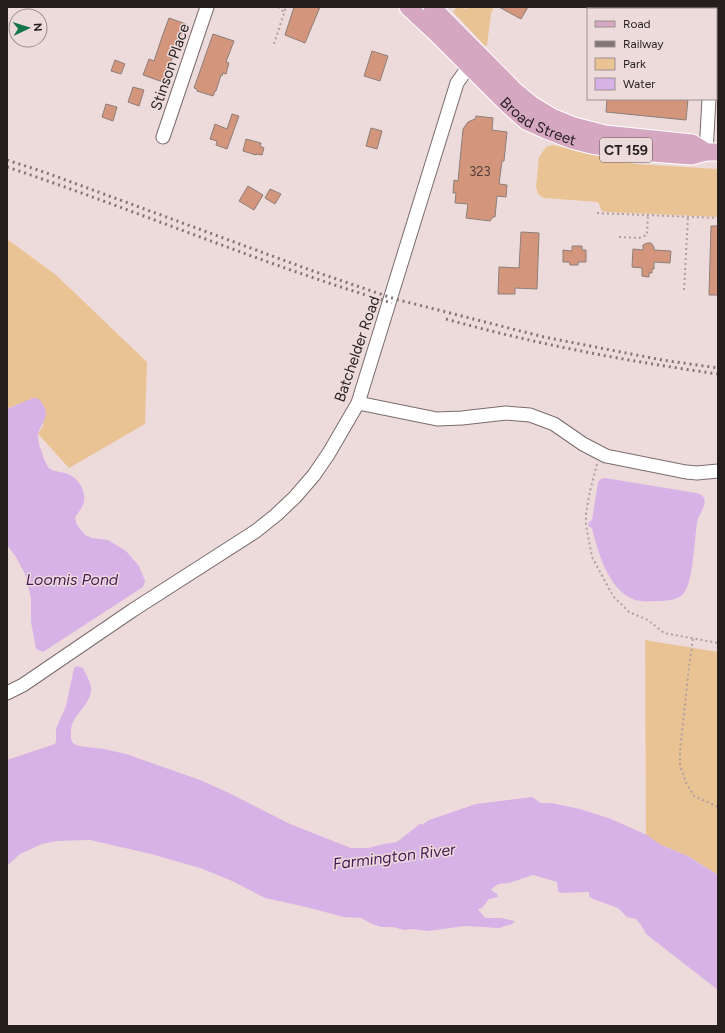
<svg xmlns="http://www.w3.org/2000/svg" width="725" height="1033" font-family="Figtree,sans-serif">
<style>
.green{fill:#eac394}
.water{fill:#d7b2e6}
.building{fill:#d3967d;stroke:#8d7e78}
.lines{fill:none;stroke-linecap:round;stroke-linejoin:round}
.minor-casing{stroke:#7b6c6c;stroke-width:15}
.major-casing{stroke:#fff;stroke-width:19}
.path{stroke:#afa0a0;stroke-width:2;stroke-dasharray:2 3;stroke-linecap:butt}
.minor{stroke:#fff;stroke-width:13}
.major{stroke:#d5a7c1;stroke-width:17}
.rail{stroke:#817576;stroke-width:3;stroke-dasharray:2 4;stroke-linecap:butt}
.labels{text-anchor:middle;stroke-width:3;stroke-linejoin:round;paint-order:stroke}
.number-label{font-size:13px;fill:#503c36}
.shield{fill:#eddbdb;stroke:#615757;stroke-width:1}
.shield-label{font-size:14px;font-weight:bold;fill:#251e1f}
.street-label{font-size:15px;fill:#251e1f;stroke:#eddbdb}
.water-label{font-size:16px;font-style:italic;fill:#471956;stroke:#eddbdb}
</style>
<rect width="100%" height="100%" fill="#eddbdb"/>
<!-- green -->
<path class="green" d="M457,7L466,9L468,7H494L491,13L487,45L485,46L453,12Z
M553,145L636,164L718,169V217L607,212L602,211L598,202L544,198L538,194L536,187L539,157L546,147Z
M7,239L56,275L147,362L145,424L69,468L38,434L44,424L20,403L7,409Z
M645,640L718,652V875L688,856L661,845L646,835Z"/>
<!-- water -->
<path class="water" d="M33,398C38,398 40,399 42,403C52,418 40,423 38,435C38,439 39,446 41,450C43,456 45,464 50,469C55,472 63,472 68,474C78,478 86,490 84,501C83,507 79,512 75,517L77,525L85,535L92,538L108,540L126,551L139,566L145,581L143,587L43,652L36,649L31,622V598L25,574L16,557L7,545V409Z
M605,478L696,493C711,496 703,509 698,518C694,536 694,580 684,593C679,600 667,601 658,601C653,601 646,602 640,601C610,596 598,553 592,528L588,526L589,522L592,520L598,482L601,479Z
M77,666L83,668C86,675 92,683 91,691C89,707 71,715 71,732C71,737 70,740 74,744L79,746L104,749L126,754L200,780L227,792L290,824L351,848H368L384,844L397,842L421,823L422,825L429,820L476,804L532,797L541,803H551L580,809L611,819L647,835L661,845L688,856L718,875V990L646,934L641,925L636,919L627,917L618,908L593,899L589,896V892L560,893L558,891L557,882L533,875L509,883L499,884L495,886L491,890L497,894L498,897L489,899L482,908L478,909L485,918H501L515,921L512,924L499,928L465,926L428,931L413,929L404,930L393,927H381L372,924L361,918L344,917L306,907L265,898L230,880L200,868L151,854L90,840L57,841L42,844L20,854L7,866V760L55,744L56,741V729L66,706L74,668Z"/>
<!-- building -->
<path class="building" d="M294,7H320L305,43L285,35Z
M499,7H528L521,19Z
M169,18L186,24L182,35H181L174,56H173L163,82L143,75L149,59L154,61L162,37Z
M213,34L234,41L226,62L229,63L226,74L223,73L222,76L221,75L216,91H215L213,96L197,91V89L194,88Z
M372,51L388,56L380,81L364,76Z
M115,60L125,64L121,74L111,71Z
M133,87L144,90L139,106L128,102Z
M607,99H688L686,120L606,112Z
M106,104L117,107L113,121L102,117Z
M232,114L239,116L227,149L216,145L217,141L210,139L215,124L227,129Z
M476,116L493,118L492,130L507,132L504,161H502L499,184L507,185L506,197L497,196L495,217H493L490,221L466,218L468,204L455,203L456,193H453L454,180L458,181L463,129L468,122L475,119Z
M371,128L382,131L377,149L366,146Z
M246,139L261,143L260,146L264,148L262,155L256,154V155L243,151Z
M248,186L263,195L254,210L239,201Z
M270,189L281,194L275,204L265,198Z
M711,226H718V295H709Z
M521,232L539,233L537,289L515,288V294H498L499,267L519,268Z
M647,243H651L654,247V250L671,251L670,263L654,262V269H652V273H649V277L642,276V268L632,267L633,249L643,250V245Z
M572,246H582V250H586V262H578V265H570L569,262H563V250L572,251Z"/>
<g class="lines">
<defs>
<path id="minor" d="M711,9V7
M163,137L207,7
M706,152L709,99
M358,403L437,419L462,418L506,413L530,415L554,424L583,444L606,456L686,472L697,473L718,471
M7,693L23,685L133,610L256,531L276,515L295,497L314,475L329,453L358,403L457,83L469,66L476,61"/>
<g id="major">
<path id="s1" d="M408,7L436,33L507,104L526,121L546,130L572,140L591,145L638,152L691,156L706,152H718"/>
<path d="M432,7L514,90L532,105L552,117L574,126L605,134L692,143L706,152"/>
</g>
</defs>
<!-- minor casing -->
<use href="#minor" class="minor-casing"/>
<!-- major casing -->
<use href="#major" class="major-casing"/>
<!-- path -->
<path class="path" d="M278,7L284,12
M274,44L286,7
M597,213L718,218
M619,237L639,238L647,235L648,215
M684,290L688,217
M597,464L590,491L586,513V525L592,557L613,596L629,612L648,620L664,633L718,643
M693,639L689,667L680,751V765L686,783L694,796L718,807"/>
<!-- minor -->
<use href="#minor" class="minor"/>
<!-- major -->
<use href="#major" class="major"/>
<!-- rail -->
<path class="rail" d="M7,160L44,172L313,271L395,299L544,337L662,360L718,368
M7,167C136,210 261,264 392,303
M446,319C535,344 626,361 718,374"/>
</g>
<g class="labels">
<!-- number labels -->
<g class="number-label">
<text x="480" y="176">323</text>
</g>
<!-- shield labels -->
<rect class="shield" x="600" y="138" width="52" height="24" rx="3"/>
<g class="shield-label">
<text x="626" y="155">CT 159</text>
</g>
<!-- street labels -->
<g class="street-label">
<text transform="translate(170 67) rotate(-71)" y="5">Stinson Place</text>
<text dy="5" stroke="none"><textPath href="#s1" startOffset="175">Broad Street</textPath></text>
<text transform="translate(357 349) rotate(-71)" y="5">Batchelder Road</text>
</g>
<!-- water labels -->
<g class="water-label">
<text x="72" y="585">Loomis Pond</text>
<text transform="translate(394 856) rotate(-7)" y="6">Farmington River</text>
</g>
</g>
<!-- border -->
<rect width="725" height="1033" fill="none" stroke="#251e1f" stroke-width="16"/>
<!-- legend -->
<rect x="587" y="8" width="130" height="92" fill="#eddbdb" stroke="#9d8f90"/>
<rect x="595" y="21" width="20" height="6" fill="#d5a7c1" stroke="#9d8f90"/>
<text x="623" y="28" font-size="12" fill="#251e1f">Road</text>
<rect x="595" y="41" width="20" height="6" fill="#817576" stroke="#9d8f90"/>
<text x="623" y="48" font-size="12" fill="#251e1f">Railway</text>
<rect x="595" y="58" width="20" height="12" fill="#eac394" stroke="#9d8f90"/>
<text x="623" y="68" font-size="12" fill="#251e1f">Park</text>
<rect x="595" y="78" width="20" height="12" fill="#d7b2e6" stroke="#9d8f90"/>
<text x="623" y="88" font-size="12" fill="#251e1f">Water</text>
<!-- north arrow -->
<g transform="translate(28 28) rotate(86)"><circle r="19" fill="#eddbdb" stroke="#9d8f90"/>
<path d="M0-3L7 15L0 10L-7 15Z" fill="#14754b"/>
<text y="-6" font-size="11" font-weight="bold" text-anchor="middle" fill="#251e1f">N</text>
</g>
</svg>
